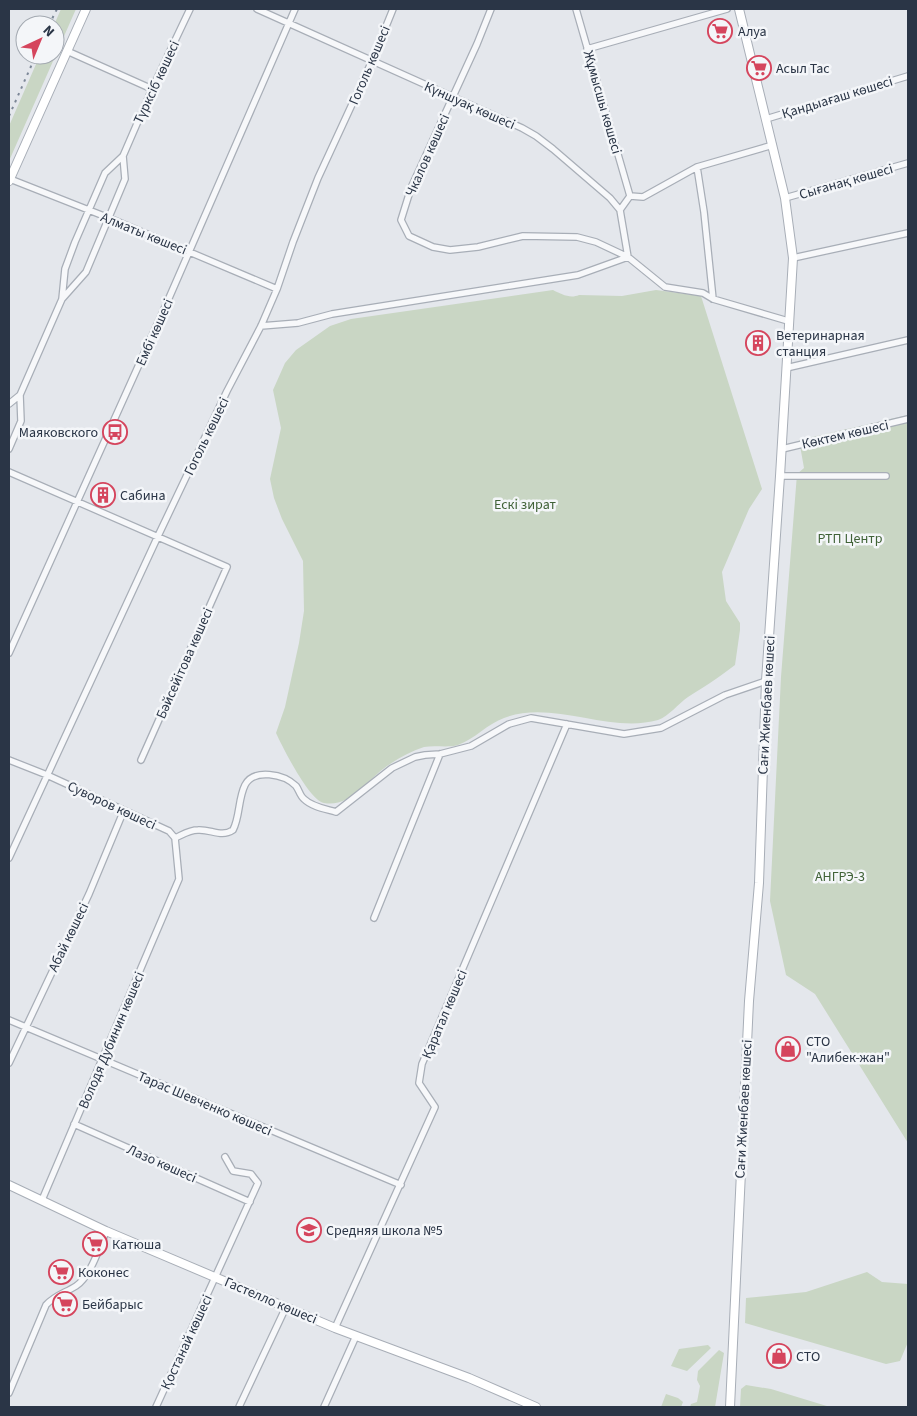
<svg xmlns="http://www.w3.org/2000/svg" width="917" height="1416" font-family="'Source Sans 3',sans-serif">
<rect width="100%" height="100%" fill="#e4e7ec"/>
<path fill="#c9d6c4" d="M61 9H76L9 161V126L40 55H55V25H54Z
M553 290C561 294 570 299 579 295L622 296 656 290 701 296 762 489 749 509 722 572 726 601 740 623V630L735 665C727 671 719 677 710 683 703 688 695 692 688 697 678 704 669 716 658 720 609 734 552 699 504 718 487 724 475 739 458 745 448 748 435 745 424 747 411 751 399 758 387 766 368 779 350 808 324 803 309 800 283 748 276 733L285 707 299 643 304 611 303 561 282 519 274 498 270 479 281 428 273 390 285 363 296 350 330 326 351 319Z
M908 415V1143L815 994 786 975 770 901 781 677 797 474 804 468 799 440Z
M867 1272 882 1282 908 1284V1342L900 1361 886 1364 745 1323 746 1298 806 1292Z
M708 1345 711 1348 687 1371 671 1366 679 1349Z
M719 1350 724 1353 715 1407H690L691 1404 697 1402 700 1386 697 1380 698 1371Z
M746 1385 771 1389 830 1407H740L741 1389Z
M666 1394 678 1398 683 1402 681 1407H661Z"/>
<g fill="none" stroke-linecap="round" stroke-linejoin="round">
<defs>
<path id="street" d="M257 9 522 128 536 136 553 149 610 198 620 210 628 257
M491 9 477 44 411 188 401 220 409 236 433 247 450 250 478 247 523 236 577 237 596 242 628 257 665 287 703 293 713 299 788 321
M576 9 630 196
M587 49 727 9
M67 51 152 89
M766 119 908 76
M697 167 704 212 713 299
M10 179 109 218 277 289
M630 196 643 197 697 167 773 145
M785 198 908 163
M620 210 630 196
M793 258 908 233
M62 299 86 272 125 179 123 156
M261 326 298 323 332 314 578 275 628 257
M786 368 908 340
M9 404 20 395
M9 449 21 421 20 395 62 299 65 269 75 242 105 173 123 156 152 89 190 9
M782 449 908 419
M9 472 227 567 141 760
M780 476H886
M9 653 169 298 295 9
M9 760 47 775 169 831 175 838 179 879 42 1200
M175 838C182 835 189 830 198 830 211 829 221 838 233 830 240 817 238 799 245 785 254 768 284 774 296 786 299 790 300 796 304 799 312 807 326 809 336 812L392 768 415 757 425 755 440 754 471 746 509 724 531 718 624 734 661 728 725 695 766 681
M9 858 158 536 227 391 261 326 277 289 293 242 318 178 372 61 393 9
M374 918 440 754
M9 1020 401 1185
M9 1063 89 894 124 810
M74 1124 250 1202
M335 1328 435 1107 419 1083 422 1064 567 724
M9 1393 46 1305C55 1295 65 1293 76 1286 90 1277 100 1247 106 1231
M156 1407 258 1183 251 1174 233 1171 225 1157
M239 1407 286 1307
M324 1407 356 1336"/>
<path id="secondary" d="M9 181 86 9
M9 1185 106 1231 335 1328 469 1378 536 1407
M730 1407 749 1001 759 883 766 681 780 476 793 258 785 198 739 9"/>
</defs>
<use href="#street" stroke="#a8aeb7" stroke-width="8"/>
<use href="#secondary" stroke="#a8aeb7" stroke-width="10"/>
<use href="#street" stroke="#f7f8fa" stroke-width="5.5"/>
<use href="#secondary" stroke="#fff" stroke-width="8"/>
<path stroke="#7c8797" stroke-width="2" stroke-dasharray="2.5 5" stroke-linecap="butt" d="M49 25 57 9
M9 116 36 55"/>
</g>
<defs>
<symbol id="supermarket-ring" viewBox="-11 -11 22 22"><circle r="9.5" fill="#f4f6f9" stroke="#d5455d" stroke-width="1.5"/><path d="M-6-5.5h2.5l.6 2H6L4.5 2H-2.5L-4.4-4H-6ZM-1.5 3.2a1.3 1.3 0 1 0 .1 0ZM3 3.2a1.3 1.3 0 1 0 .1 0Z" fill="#d5455d"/></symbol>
<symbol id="building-ring" viewBox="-11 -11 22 22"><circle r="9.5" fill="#f4f6f9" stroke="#d5455d" stroke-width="1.5"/><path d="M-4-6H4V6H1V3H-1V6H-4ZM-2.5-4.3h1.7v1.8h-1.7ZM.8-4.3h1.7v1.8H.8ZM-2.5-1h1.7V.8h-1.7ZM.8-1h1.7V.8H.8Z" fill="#d5455d"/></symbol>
<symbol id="bus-ring" viewBox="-11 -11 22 22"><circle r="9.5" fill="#f4f6f9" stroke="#d5455d" stroke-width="1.5"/><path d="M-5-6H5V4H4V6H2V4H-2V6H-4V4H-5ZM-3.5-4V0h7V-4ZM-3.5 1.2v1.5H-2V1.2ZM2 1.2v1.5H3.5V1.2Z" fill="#d5455d"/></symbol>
<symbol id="shop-ring" viewBox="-11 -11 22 22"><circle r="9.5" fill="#f4f6f9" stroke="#d5455d" stroke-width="1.5"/><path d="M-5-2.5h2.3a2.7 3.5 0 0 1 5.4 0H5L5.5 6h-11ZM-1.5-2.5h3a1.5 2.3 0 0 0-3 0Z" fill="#d5455d"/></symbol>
<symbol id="school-ring" viewBox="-11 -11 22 22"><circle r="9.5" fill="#f4f6f9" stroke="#d5455d" stroke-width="1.5"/><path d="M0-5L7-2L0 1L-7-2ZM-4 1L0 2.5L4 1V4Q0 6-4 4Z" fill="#d5455d"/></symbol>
</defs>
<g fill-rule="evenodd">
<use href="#supermarket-ring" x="706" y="17" width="28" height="28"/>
<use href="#supermarket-ring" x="745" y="54" width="28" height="28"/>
<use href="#building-ring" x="744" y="329" width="28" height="28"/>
<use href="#bus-ring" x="101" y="418" width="28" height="28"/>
<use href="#building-ring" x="89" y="481" width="28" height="28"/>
<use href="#shop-ring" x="774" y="1035" width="28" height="28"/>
<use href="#school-ring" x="295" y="1216" width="28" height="28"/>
<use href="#supermarket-ring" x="81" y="1230" width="28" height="28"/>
<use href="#supermarket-ring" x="47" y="1258" width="28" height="28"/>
<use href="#supermarket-ring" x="51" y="1290" width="28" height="28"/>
<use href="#shop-ring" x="765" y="1342" width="28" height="28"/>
</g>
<g text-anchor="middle" stroke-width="5" stroke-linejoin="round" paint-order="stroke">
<g font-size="14" fill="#2a3546" stroke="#f4f6f9" text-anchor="start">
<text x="738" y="36">Алуа</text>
<text x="776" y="73">Асыл Тас</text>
<text x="776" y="340">Ветеринарная<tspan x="776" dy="16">станция</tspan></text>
<text x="98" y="437" text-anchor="end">Маяковского</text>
<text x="120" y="500">Сабина</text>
<text x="806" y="1046">СТО<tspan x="806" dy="16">"Алибек-жан"</tspan></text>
<text x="326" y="1235">Средняя школа №5</text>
<text x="112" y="1249">Катюша</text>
<text x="78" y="1277">Коконес</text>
<text x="82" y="1309">Бейбарыс</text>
<text x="796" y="1361">СТО</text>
</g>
<g font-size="14" fill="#2a3546" stroke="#f4f6f9">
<text transform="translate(369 65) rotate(-67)" y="5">Гоголь көшесі</text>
<text transform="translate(156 82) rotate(-65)" y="5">Түрксіб көшесі</text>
<text transform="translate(837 97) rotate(-17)" y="5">Қандыағаш көшесі</text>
<text transform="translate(603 102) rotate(74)" y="5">Жұмысшы көшесі</text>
<text transform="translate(470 105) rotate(24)" y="5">Күншуақ көшесі</text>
<text transform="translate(427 155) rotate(-66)" y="5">Чкалов көшесі</text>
<text transform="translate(846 181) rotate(-16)" y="5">Сығанақ көшесі</text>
<text transform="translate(144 233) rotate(22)" y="5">Алматы көшесі</text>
<text transform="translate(154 332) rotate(-66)" y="5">Ембі көшесі</text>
<text transform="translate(845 434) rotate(-13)" y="5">Көктем көшесі</text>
<text transform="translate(206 436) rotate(-64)" y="5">Гоголь көшесі</text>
<text transform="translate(184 663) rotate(-66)" y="5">Бәйсейітова көшесі</text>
<text transform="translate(766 705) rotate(-87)" y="5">Сағи Жиенбаев көшесі</text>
<text transform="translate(112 805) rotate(25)" y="5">Суворов көшесі</text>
<text transform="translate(68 937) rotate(-64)" y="5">Абай көшесі</text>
<text transform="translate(444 1014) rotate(-67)" y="5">Қаратал көшесі</text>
<text transform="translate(111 1040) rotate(-67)" y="5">Володя Дубинин көшесі</text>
<text transform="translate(205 1103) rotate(23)" y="5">Тарас Шевченко көшесі</text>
<text transform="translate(743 1109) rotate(-87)" y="5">Сағи Жиенбаев көшесі</text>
<text transform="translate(162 1163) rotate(24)" y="5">Лазо көшесі</text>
<text transform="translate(271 1300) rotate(23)" y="5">Гастелло көшесі</text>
<text transform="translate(186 1342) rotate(-65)" y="5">Қостанай көшесі</text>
</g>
<g font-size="14" fill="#406237" stroke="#f4f6f9">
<text x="525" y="509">Ескі зират</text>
<text x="850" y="543">РТП Центр</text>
<text x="840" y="881">АНГРЭ-3</text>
</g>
</g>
<rect width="917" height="1416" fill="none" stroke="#2a3546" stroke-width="20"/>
<g transform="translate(40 40) rotate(44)"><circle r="24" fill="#f4f6f9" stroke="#a3a9b1"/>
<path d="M0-4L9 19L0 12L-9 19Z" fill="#d5455d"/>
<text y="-8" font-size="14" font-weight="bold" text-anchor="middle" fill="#2a3546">N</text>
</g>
</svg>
